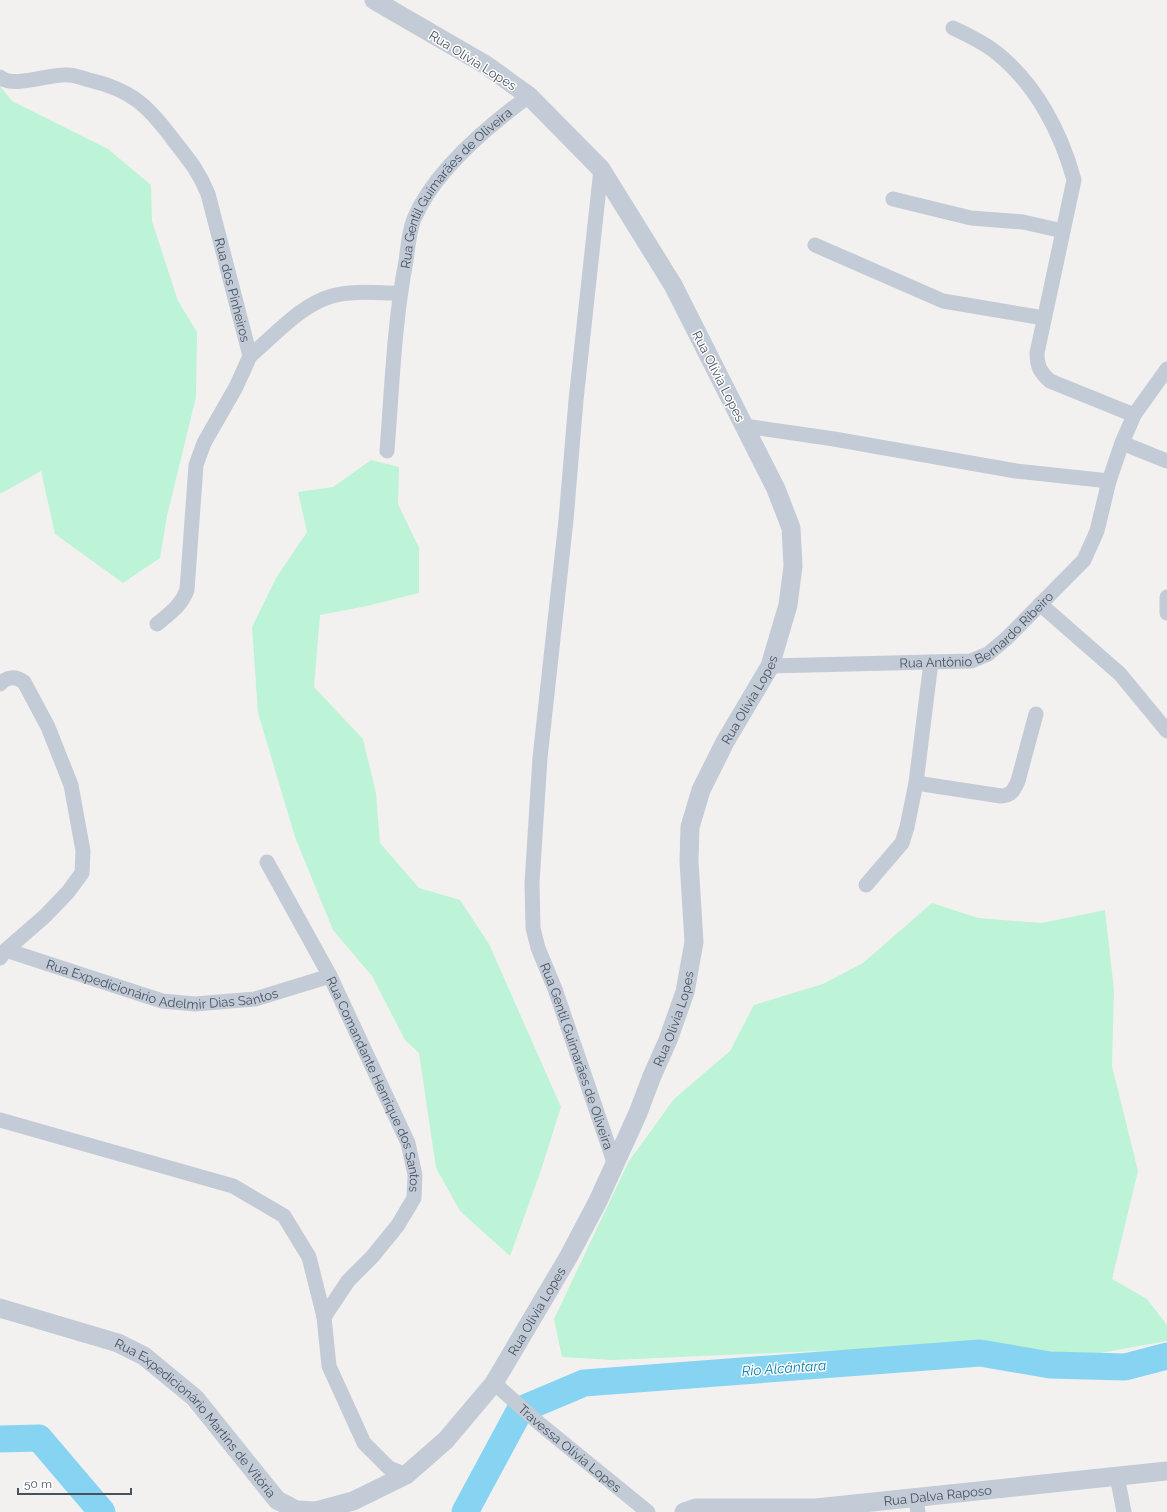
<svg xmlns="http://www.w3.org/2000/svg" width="1167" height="1512" font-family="Raleway,sans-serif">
<rect width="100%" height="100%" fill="#f3f1f0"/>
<path fill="#bdf3d6" d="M0 86 12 101 108 149 151 185 152 221 178 301 197 332 196 397 167 516 160 558 123 583 55 534 41 471 0 494Z
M371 460 399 467 398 504 419 548V593L367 606 320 615 314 687 363 739 376 793 380 843 419 888 460 900 489 944 561 1107 540 1173 510 1256 460 1211 436 1168 419 1053 405 1040 372 976 333 930 295 837 258 713 252 627 276 578 307 532 298 492 333 487Z
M932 903 978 918 1042 923 1105 910 1114 990 1112 1066 1138 1171 1112 1279 1147 1299 1167 1325V1341L1084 1356 978 1344 612 1360 562 1357 554 1319 629 1161 674 1099 730 1051 754 1005 823 984 863 963Z"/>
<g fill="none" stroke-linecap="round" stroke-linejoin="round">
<path stroke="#87d4f2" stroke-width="27" d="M0 1439 39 1438 102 1512
M465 1512 520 1410 584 1383 980 1353 1050 1365 1125 1367 1167 1356"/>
<g stroke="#c3cbd6" stroke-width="15">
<path d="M953 28C968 35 985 43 998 54 1036 85 1061 132 1074 180L1037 353C1037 366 1040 372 1050 381L1134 415"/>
<path id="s1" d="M0 77C13 89 51 73 68 75 75 75 83 78 89 80 133 90 149 107 175 142 190 161 199 172 208 194L250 356 236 387 204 443 196 465 187 590C181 606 170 613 157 624"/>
<path id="s2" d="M601 169 576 400 566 520 540 758 532 883 533 928 538 948 555 989 615 1165"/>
<path d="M893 199 971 218 1023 222 1063 231"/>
<path d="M815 245 943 301 1044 318"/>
<path d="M250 356C274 336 300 305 332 296 353 290 378 293 400 293"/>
<path d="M745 426 834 439 1016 471 1109 481 1122 443 1134 415 1167 369"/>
<path d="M1122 443 1167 461"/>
<path id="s3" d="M387 451C392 388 394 323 406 261 408 247 409 231 414 219 434 171 488 126 529 96"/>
<path d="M1167 597V613"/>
<path d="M1040 604 1120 674 1167 731"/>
<path id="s4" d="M770 666 971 661 988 654 1007 638 1084 560 1097 531 1109 481"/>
<path d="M0 684C8 676 16 676 24 682L48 727 71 785 83 851 82 873 68 892 45 916 6 950"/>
<path d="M916 783 1001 796C1012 795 1014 790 1018 781L1036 714"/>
<path id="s5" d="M267 862 330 976 408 1143 415 1175 414 1198 398 1225 372 1257 348 1281 324 1317 329 1366 364 1443 389 1468 406 1475"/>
<path d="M866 885 902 843 907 827 916 783 931 662"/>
<path id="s6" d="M0 958 6 950 162 1001 195 1004 255 999 330 976"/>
<path d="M0 1120 233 1186 284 1216 309 1257 324 1317"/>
<path id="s7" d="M494 1383 540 1424 648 1512"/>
<path d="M1117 1476 1124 1512"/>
<path d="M915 1496 918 1512"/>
</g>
<g stroke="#c3cbd6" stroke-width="19">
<path id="s8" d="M0 1308 118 1343 144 1356 195 1398 277 1500 296 1510 316 1511 353 1501 406 1475 446 1440 494 1383 569 1256 598 1201 638 1113 652 1076 668 1040 685 992 694 942 689 861 690 827 701 790 725 742 770 666 788 605 793 566 791 528 776 489 673 285 601 169 529 96 486 65 374 0"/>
<path id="s9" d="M684 1512 696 1508H816L1167 1471"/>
</g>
</g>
<g text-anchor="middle" stroke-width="3" stroke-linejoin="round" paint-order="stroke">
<g font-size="13" fill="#47525f" stroke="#fff">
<text transform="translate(473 60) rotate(32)" y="5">Rua Olívia Lopes</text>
<text dy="5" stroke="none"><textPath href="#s3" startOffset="282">Rua Gentil Guimarães de Oliveira</textPath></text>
<text dy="5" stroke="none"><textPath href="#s1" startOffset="361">Rua dos Pinheiros</textPath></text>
<text transform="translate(719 376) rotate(63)" y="5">Rua Olívia Lopes</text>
<text dy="5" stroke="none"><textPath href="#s4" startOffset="218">Rua Antônio Bernardo Ribeiro</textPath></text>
<text dy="5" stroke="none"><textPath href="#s8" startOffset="1359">Rua Olívia Lopes</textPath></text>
<text dy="5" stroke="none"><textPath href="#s6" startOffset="172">Rua Expedicionário Adelmir Dias Santos</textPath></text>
<text dy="5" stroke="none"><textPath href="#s8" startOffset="1023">Rua Olívia Lopes</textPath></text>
<text dy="5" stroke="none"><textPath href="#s2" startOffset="898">Rua Gentil Guimarães de Oliveira</textPath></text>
<text dy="5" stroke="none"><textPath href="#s5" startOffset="248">Rua Comandante Henrique dos Santos</textPath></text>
<text dy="5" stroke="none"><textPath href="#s8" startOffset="699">Rua Olívia Lopes</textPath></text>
<text dy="5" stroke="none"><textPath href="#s8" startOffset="232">Rua Expedicionário Martins de Vitória</textPath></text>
<text dy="5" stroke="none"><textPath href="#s7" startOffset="100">Travessa Olívia Lopes</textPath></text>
<text dy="5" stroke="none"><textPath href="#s9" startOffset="255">Rua Dalva Raposo</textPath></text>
</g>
<g font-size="14" font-style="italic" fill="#037daf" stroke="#fff">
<text transform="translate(784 1368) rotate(-4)" y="5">Rio Alcântara</text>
</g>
</g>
<path d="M18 1488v6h113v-6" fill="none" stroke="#47525f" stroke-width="2"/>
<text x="24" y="1488" font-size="12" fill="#47525f" stroke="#ffffff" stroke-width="3" paint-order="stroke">50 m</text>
</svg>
